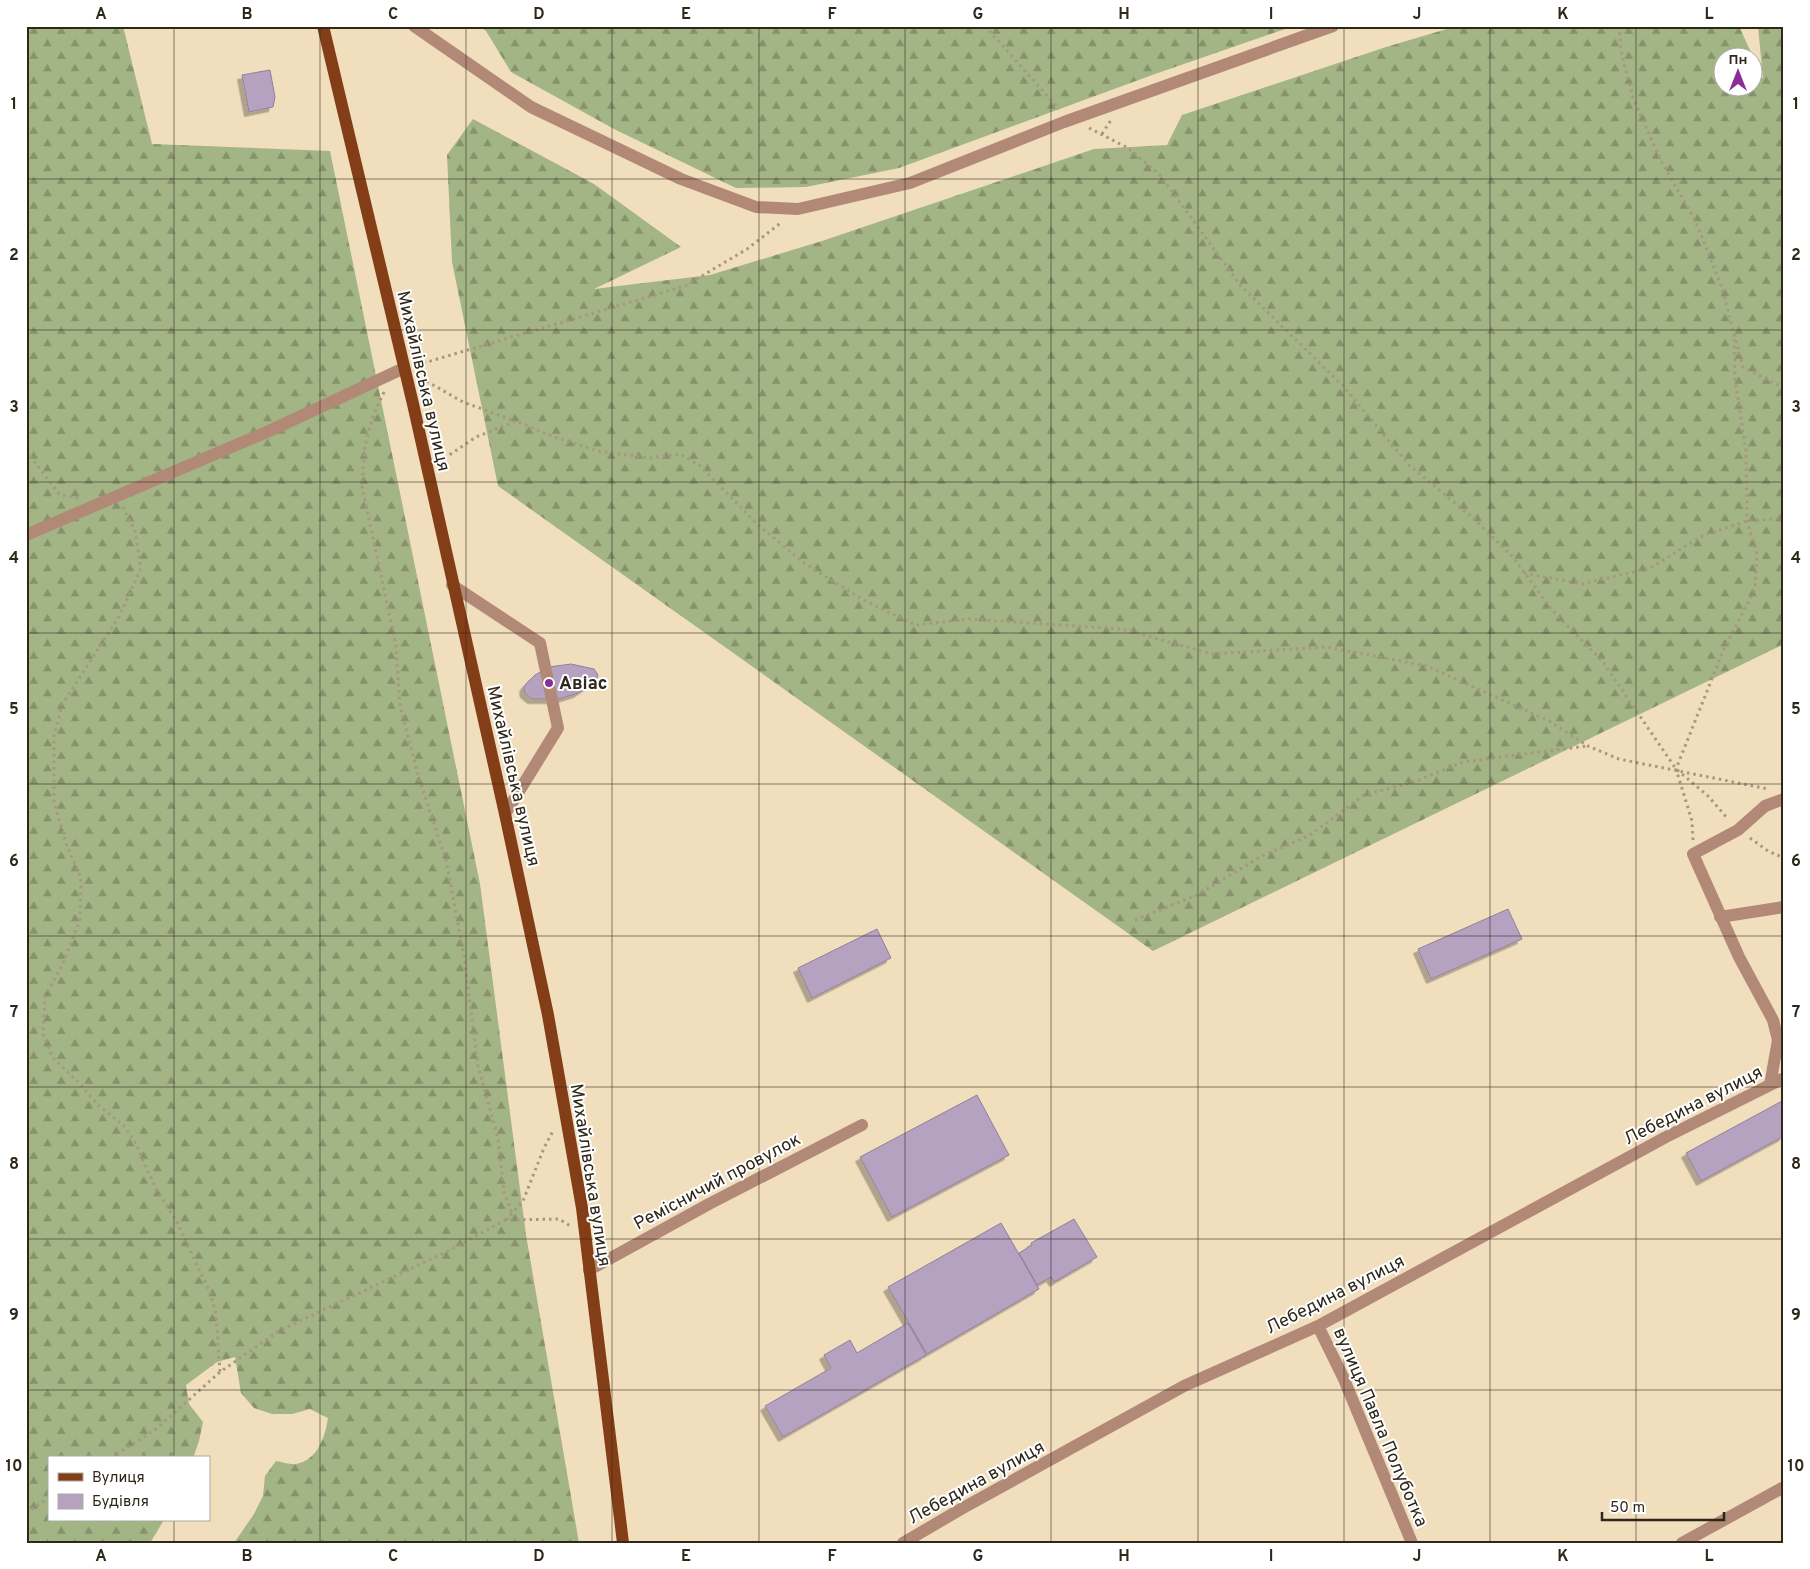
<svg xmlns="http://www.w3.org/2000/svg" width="1810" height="1569" font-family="Overpass,sans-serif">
<defs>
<pattern id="forest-firs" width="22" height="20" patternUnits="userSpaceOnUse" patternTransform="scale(1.25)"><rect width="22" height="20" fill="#a3b485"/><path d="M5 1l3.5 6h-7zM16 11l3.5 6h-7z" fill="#85926c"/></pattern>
<filter id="shadow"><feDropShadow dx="-4.5" dy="4.5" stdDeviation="0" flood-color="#0004"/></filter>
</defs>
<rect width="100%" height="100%" fill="#f0debd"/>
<path fill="url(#forest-firs)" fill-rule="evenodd" d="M26 26H123L152 144 330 151 480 884 526 1235 579 1543H234L254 1514 263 1496 265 1476 276 1461C282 1462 291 1465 296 1464 318 1460 325 1437 328 1418L310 1409 292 1414H272L254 1408 241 1393 235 1357 217 1362 186 1385 189 1404 203 1422 199 1441 193 1458H49V1520H164L150 1543H26Z
M479 26H1294L1155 74 899 168 806 187 736 188 614 129 511 72 486 31Z
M1457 26H1739L1763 79 1758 26H1784V644L1153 951 498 486 452 262 447 155 473 119 594 184 681 247 594 289 710 275 822 241 1094 149 1167 145 1182 115 1386 47ZM1722 58H1752V88H1722Z"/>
<path fill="#b5a2c0" stroke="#917f9c" filter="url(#shadow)" d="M270 70 275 97 273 107 249 112 242 75Z
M571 664 594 669 598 675 596 681 578 693 559 699H532L525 693 524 688 526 684 535 675 549 667Z
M1508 909 1522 939 1431 979 1418 949Z
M877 929 891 958 812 998 798 968Z
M977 1095 1009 1155 892 1217 860 1157Z
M1784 1100V1136L1701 1181 1686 1153Z
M1074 1219 1097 1257 1054 1282 1051 1277 1037 1285 1019 1253 1032 1245 1031 1243Z
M1001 1223 1039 1289 927 1354 888 1287Z
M908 1323 926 1355 783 1437 765 1406 831 1368 824 1355 850 1340 857 1353Z"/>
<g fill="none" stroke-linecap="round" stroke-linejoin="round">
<path stroke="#a6987f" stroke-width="3" stroke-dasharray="2.5 4" stroke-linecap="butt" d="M985 26 1059 109
M1619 26 1621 51 1633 98 1661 161 1695 220 1721 285 1743 367 1780 386 1784 394
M1089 128 1128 148 1160 175 1240 285 1343 386 1409 465 1473 518 1513 557 1551 609 1603 662 1676 769 1708 796 1728 819
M1102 134 1111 120
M417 365 685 286 747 249 782 222
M421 378 463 402 515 421
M384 392 373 416 365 446 362 486 396 646 400 706 419 778 446 860 464 956 478 1066 498 1138 504 1192 512 1213
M26 451 59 494 78 498
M439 462 476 437 516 421 554 437 598 451 650 458 680 454 699 465 756 523 804 563 865 601 916 625 969 619 1122 629 1212 654 1327 647 1427 666 1549 721 1588 746 1619 759 1768 789
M123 507 135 531 141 568 120 615 62 705 54 736V802L67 846 81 878 80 920 64 961 45 997 43 1033 52 1057 79 1083 97 1104 124 1126 135 1142 156 1189 177 1222 210 1293 216 1314 220 1372
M1524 573 1582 584 1650 568 1704 535 1747 521 1784 518
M1750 838 1768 851 1784 858
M1693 840 1692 821 1676 769 1723 651 1755 589 1757 554 1747 521 1746 451 1735 379 1734 334
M1135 920 1197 895 1260 857 1310 835 1364 795 1414 782 1463 762 1587 746
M506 1220 523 1201 544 1148 554 1129
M111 1458 156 1429 220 1372 279 1331 452 1249 505 1220 559 1219 572 1227
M26 1513 49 1498"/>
<path stroke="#b28976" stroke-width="12" d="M414 26 531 107 681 179 756 207 798 209 910 183 1064 122 1333 26
M26 535 269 431 404 368
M452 585 540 643 558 728 505 814
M1720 917 1784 907
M1770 1085 1778 1040 1773 1020 1739 957 1693 854 1738 830 1765 806 1784 799
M589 1270 709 1204 862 1125
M1318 1326 1343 1377 1412 1543
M903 1543 961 1509 1184 1386 1318 1326 1666 1137 1784 1078
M1682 1543 1784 1487"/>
<path stroke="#833e17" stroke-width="12" d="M323 26 413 404 505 814 548 1015 582 1208 623 1543"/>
</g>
<path fill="none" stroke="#2e271a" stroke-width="1" stroke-opacity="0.55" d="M174 26V1458M320 26V1543M466 26V1543M612 26V1543M759 26V1543M905 26V1543M1051 26V1543M1198 26V1543M1344 26V1543M1490 26V1543M1636 26V1543M26 179H1784M26 330H1784M26 482H1784M26 633H1784M26 784H1784M26 936H1784M26 1087H1784M26 1239H1784M26 1390H1784M174 1520V1543"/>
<circle fill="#8a2d98" stroke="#fff" stroke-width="2" cx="549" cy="683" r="5"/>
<g text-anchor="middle" stroke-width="4" stroke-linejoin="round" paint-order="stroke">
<g font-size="18" fill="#2e271a" stroke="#fff">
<text transform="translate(424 381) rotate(77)" y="6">Михайлівська вулиця</text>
<text transform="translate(514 776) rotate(77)" y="6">Михайлівська вулиця</text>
<text transform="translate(1693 1105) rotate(-27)" y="6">Лебедина вулиця</text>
<text transform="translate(591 1175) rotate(81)" y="6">Михайлівська вулиця</text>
<text transform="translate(717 1181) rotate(-28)" y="6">Ремісничий провулок</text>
<text transform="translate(1335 1294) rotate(-27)" y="6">Лебедина вулиця</text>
<text transform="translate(1381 1427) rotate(67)" y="6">вулиця Павла Полуботка</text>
<text transform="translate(976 1482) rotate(-29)" y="6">Лебедина вулиця</text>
</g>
<g font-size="18" font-weight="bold" fill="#2e271a" stroke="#fff" text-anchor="start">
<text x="559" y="689">Авіас</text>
</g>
</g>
<rect width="1810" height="1569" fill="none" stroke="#ffffff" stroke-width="55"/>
<rect x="48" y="1456" width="162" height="65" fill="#ffffff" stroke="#aba9a3"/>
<rect x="58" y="1473" width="25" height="8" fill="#833e17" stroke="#aba9a3"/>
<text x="92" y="1482" font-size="15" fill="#2e271a">Вулиця</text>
<rect x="58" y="1494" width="25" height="15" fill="#b5a2c0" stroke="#aba9a3"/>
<text x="92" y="1506" font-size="15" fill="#2e271a">Будівля</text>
<g transform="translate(1738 72)"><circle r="24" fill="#ffffff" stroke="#aba9a3"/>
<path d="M0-4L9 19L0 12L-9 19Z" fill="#8a2d98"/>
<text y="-8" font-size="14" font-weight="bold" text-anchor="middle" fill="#2e271a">Пн</text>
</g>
<path d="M1602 1512v8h122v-8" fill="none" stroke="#2e271a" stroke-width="2.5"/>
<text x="1610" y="1512" font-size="15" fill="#2e271a" stroke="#ffffff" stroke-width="4" paint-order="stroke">50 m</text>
<rect x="28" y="28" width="1754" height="1514" fill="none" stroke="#2e271a" stroke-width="2"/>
<g font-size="16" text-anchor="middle" font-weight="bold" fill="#2e271a">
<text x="101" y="19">A</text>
<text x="247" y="19">B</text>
<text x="393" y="19">C</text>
<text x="539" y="19">D</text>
<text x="686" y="19">E</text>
<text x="832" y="19">F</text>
<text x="978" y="19">G</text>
<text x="1124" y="19">H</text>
<text x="1271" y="19">I</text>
<text x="1417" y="19">J</text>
<text x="1563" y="19">K</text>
<text x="1709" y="19">L</text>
<text x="14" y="109">1</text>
<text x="1796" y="109">1</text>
<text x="14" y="260">2</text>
<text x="1796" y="260">2</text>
<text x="14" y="412">3</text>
<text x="1796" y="412">3</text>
<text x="14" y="563">4</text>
<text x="1796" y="563">4</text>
<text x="14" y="714">5</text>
<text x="1796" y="714">5</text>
<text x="14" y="866">6</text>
<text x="1796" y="866">6</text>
<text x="14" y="1017">7</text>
<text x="1796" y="1017">7</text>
<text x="14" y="1169">8</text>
<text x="1796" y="1169">8</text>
<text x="14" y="1320">9</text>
<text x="1796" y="1320">9</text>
<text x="14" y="1471">10</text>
<text x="1796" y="1471">10</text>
<text x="101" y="1561">A</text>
<text x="247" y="1561">B</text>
<text x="393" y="1561">C</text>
<text x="539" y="1561">D</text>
<text x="686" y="1561">E</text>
<text x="832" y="1561">F</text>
<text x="978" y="1561">G</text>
<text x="1124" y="1561">H</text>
<text x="1271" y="1561">I</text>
<text x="1417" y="1561">J</text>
<text x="1563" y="1561">K</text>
<text x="1709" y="1561">L</text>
</g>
</svg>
